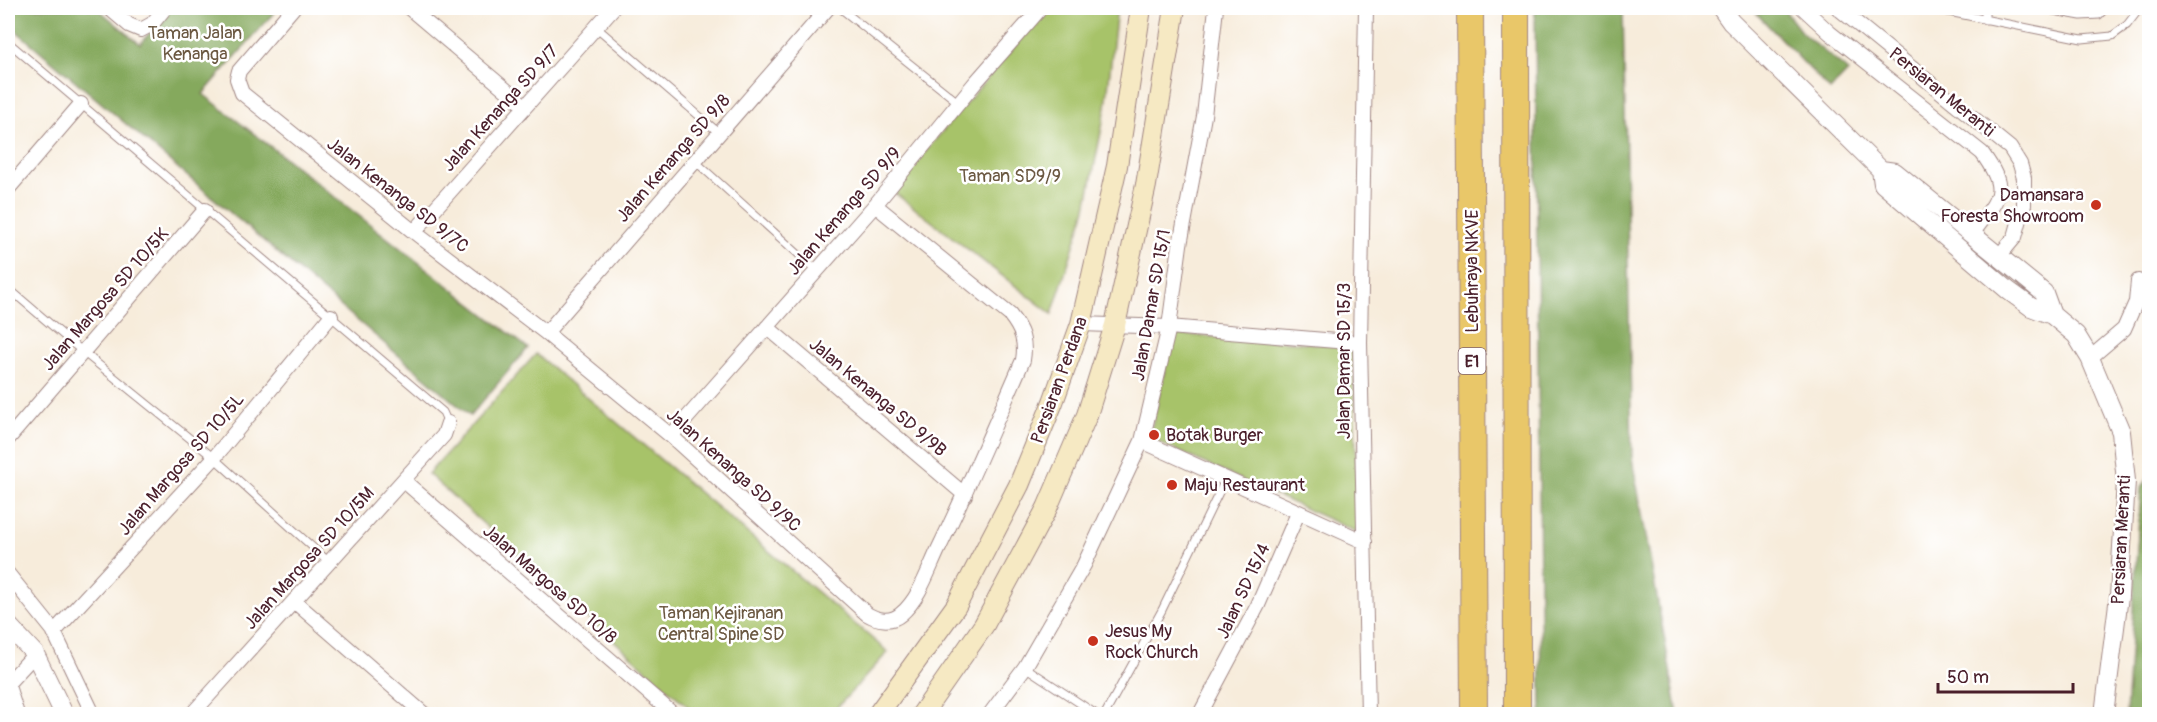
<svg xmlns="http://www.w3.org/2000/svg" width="2157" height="722" font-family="Pangolin,sans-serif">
<rect width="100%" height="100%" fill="#fff"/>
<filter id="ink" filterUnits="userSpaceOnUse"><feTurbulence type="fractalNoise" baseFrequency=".0167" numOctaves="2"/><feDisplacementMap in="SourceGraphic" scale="12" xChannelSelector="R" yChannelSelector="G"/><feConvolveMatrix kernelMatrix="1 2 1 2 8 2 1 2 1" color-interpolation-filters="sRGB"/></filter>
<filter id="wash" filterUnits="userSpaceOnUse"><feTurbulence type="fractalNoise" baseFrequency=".008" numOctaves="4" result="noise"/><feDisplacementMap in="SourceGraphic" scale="24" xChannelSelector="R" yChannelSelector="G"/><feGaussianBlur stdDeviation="1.35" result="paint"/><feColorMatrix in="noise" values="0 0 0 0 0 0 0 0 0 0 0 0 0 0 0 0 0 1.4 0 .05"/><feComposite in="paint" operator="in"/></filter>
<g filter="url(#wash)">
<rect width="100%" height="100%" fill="#f7ecdb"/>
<path fill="#a7c369" stroke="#78714a" stroke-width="1.5" d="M1047 8H1117L1106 107 1086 208 1052 314 892 191Z
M1173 334 1352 346 1359 533 1149 438Z
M536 354 888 652 831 714H696L428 474Z"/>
<path fill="#85a95d" stroke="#686444" stroke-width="1.5" d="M8 8H97L140 44 171 8H278L203 94 528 348 470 416 8 24Z
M1535 8H1623L1632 458 1678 714H1541Z
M1753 8H1783L1802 33 1848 71 1830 90 1757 14Z
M2149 475V714H2126L2141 488Z"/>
</g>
<g filter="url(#ink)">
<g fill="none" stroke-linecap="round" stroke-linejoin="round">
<defs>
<path id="service" d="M840 8 959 103
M1929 8 2082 39 2112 36 2127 25 2140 8
M2038 8 2081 16 2099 15 2106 8
M1985 20V8
M596 27 719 133
M8 42 443 412 448 423
M695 161 817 271
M8 288 83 352 214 458 329 562
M1025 667 1096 714
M1105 714 1162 610 1225 480"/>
<path id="minor" d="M109 8 129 25 141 30 152 24 165 8
M293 8 239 71 237 79 242 93 414 232 546 333 671 436 867 614C877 620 891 623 901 614 919 599 928 571 938 550 968 488 995 424 1023 360 1026 342 1022 330 1010 315L875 205
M409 8 525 106
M1366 8 1360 343 1368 714
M1803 8 1830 33 1982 153C2011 193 1998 198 1972 234
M1838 8 2010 148 2020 164 2024 178V205L2015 237 1999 256
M8 189 81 104
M414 232 613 8
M1081 324 1169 327 1360 343
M767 327 965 495
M546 333 828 8
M2090 358 2124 329 2136 302 2138 281
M671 436 875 205 975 83 1041 8
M8 439 205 210
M1142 441 1365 542
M404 481 673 714
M8 574 53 630 93 714
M294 601 424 714
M54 632 214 458 331 316
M8 683 35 654
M8 686 17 714
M192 714 444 435 448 423
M990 714 1025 667 1084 565 1142 441 1169 327 1180 245 1204 116 1216 8
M1200 714 1258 605 1298 513"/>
<path id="tertiary" d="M1721 8 1731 22 1881 170 1895 172 2044 293 2052 315
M1881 170 1883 184 2009 291 2031 307 2052 315 2076 335 2090 358 2121 432 2126 481 2119 596 2104 714
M8 625 35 654 64 714"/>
<path id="secondary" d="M878 714 956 606 1019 485 1053 402 1081 324 1117 166 1141 8
M922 714 984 625 1047 508 1087 415 1115 325 1146 185 1175 8"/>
<path id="motorway" d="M1470 8 1474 714
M1516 8 1517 714"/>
</defs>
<use href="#service" stroke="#a08683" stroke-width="9"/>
<use href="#minor" stroke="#a08683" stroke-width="16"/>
<use href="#tertiary" stroke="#a08683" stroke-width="20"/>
<use href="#secondary" stroke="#a08683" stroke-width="22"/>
<use href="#motorway" stroke="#a08683" stroke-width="28"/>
<use href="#service" stroke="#fff" stroke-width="7"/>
<use href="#minor" stroke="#fff" stroke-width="14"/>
<use href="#tertiary" stroke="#fff" stroke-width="18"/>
<use href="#secondary" stroke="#f6e9c3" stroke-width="20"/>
<use href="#motorway" stroke="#e9c769" stroke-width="26"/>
</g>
</g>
<g fill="#c8321e" stroke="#fff" stroke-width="2">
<circle cx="2096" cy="205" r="6"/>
<circle cx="1154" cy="435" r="6"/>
<circle cx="1172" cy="485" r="6"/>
<circle cx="1093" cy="641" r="6"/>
</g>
<g text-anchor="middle" stroke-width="5" stroke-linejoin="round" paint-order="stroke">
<rect fill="#fff" stroke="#80626b" stroke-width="1.5" x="1458.5" y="348" width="27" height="26" rx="4.5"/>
<g font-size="16" font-weight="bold" fill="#4a1f2b">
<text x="1472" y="367">E1</text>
</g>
<g font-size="18" fill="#6b5841" stroke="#fff">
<text x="195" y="39">Taman Jalan<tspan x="195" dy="21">Kenanga</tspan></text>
<text x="1010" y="182">Taman SD9/9</text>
<text x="721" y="619">Taman Kejiranan<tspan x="721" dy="21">Central Spine SD</tspan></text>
</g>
<g font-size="18" fill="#4a1f2b" stroke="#fff">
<text transform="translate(1942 92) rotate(39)" y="6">Persiaran Meranti</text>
<text transform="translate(500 108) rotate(-48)" y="6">Jalan Kenanga SD 9/7</text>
<text transform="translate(673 158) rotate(-49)" y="6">Jalan Kenanga SD 9/8</text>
<text transform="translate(398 195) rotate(38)" y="6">Jalan Kenanga SD 9/7C</text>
<text transform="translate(844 211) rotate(-49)" y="6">Jalan Kenanga SD 9/9</text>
<text transform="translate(1472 271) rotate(-90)" y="6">Lebuhraya NKVE</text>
<text transform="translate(105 299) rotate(-49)" y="6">Jalan Margosa SD 10/5K</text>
<text transform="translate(1151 305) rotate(-80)" y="6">Jalan Damar SD 15/1</text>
<text transform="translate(1344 361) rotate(-90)" y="6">Jalan Damar SD 15/3</text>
<text transform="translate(1059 380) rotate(-70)" y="6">Persiaran Perdana</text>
<text transform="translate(878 397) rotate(40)" y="6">Jalan Kenanga SD 9/9B</text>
<text transform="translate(181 464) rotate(-49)" y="6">Jalan Margosa SD 10/5L</text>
<text transform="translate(734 470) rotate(42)" y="6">Jalan Kenanga SD 9/9C</text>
<text transform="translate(2121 540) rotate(-87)" y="6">Persiaran Meranti</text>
<text transform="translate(309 558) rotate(-48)" y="6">Jalan Margosa SD 10/5M</text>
<text transform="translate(550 584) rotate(41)" y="6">Jalan Margosa SD 10/8</text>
<text transform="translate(1243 591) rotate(-65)" y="6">Jalan SD 15/4</text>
</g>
<g font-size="18" fill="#4a1f2b" stroke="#fff" text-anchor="start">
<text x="2084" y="201" text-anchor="end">Damansara<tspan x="2084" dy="21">Foresta Showroom</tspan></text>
<text x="1166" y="441">Botak Burger</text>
<text x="1184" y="491">Maju Restaurant</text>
<text x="1105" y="637">Jesus My<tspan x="1105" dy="21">Rock Church</tspan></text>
</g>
</g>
<rect width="2157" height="722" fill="none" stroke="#fff" stroke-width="30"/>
<path d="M1938 683v9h135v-9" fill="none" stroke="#4a1f2b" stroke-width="3"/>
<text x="1947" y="683" font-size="18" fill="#4a1f2b" stroke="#ffffff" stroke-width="4.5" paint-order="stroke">50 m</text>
</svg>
